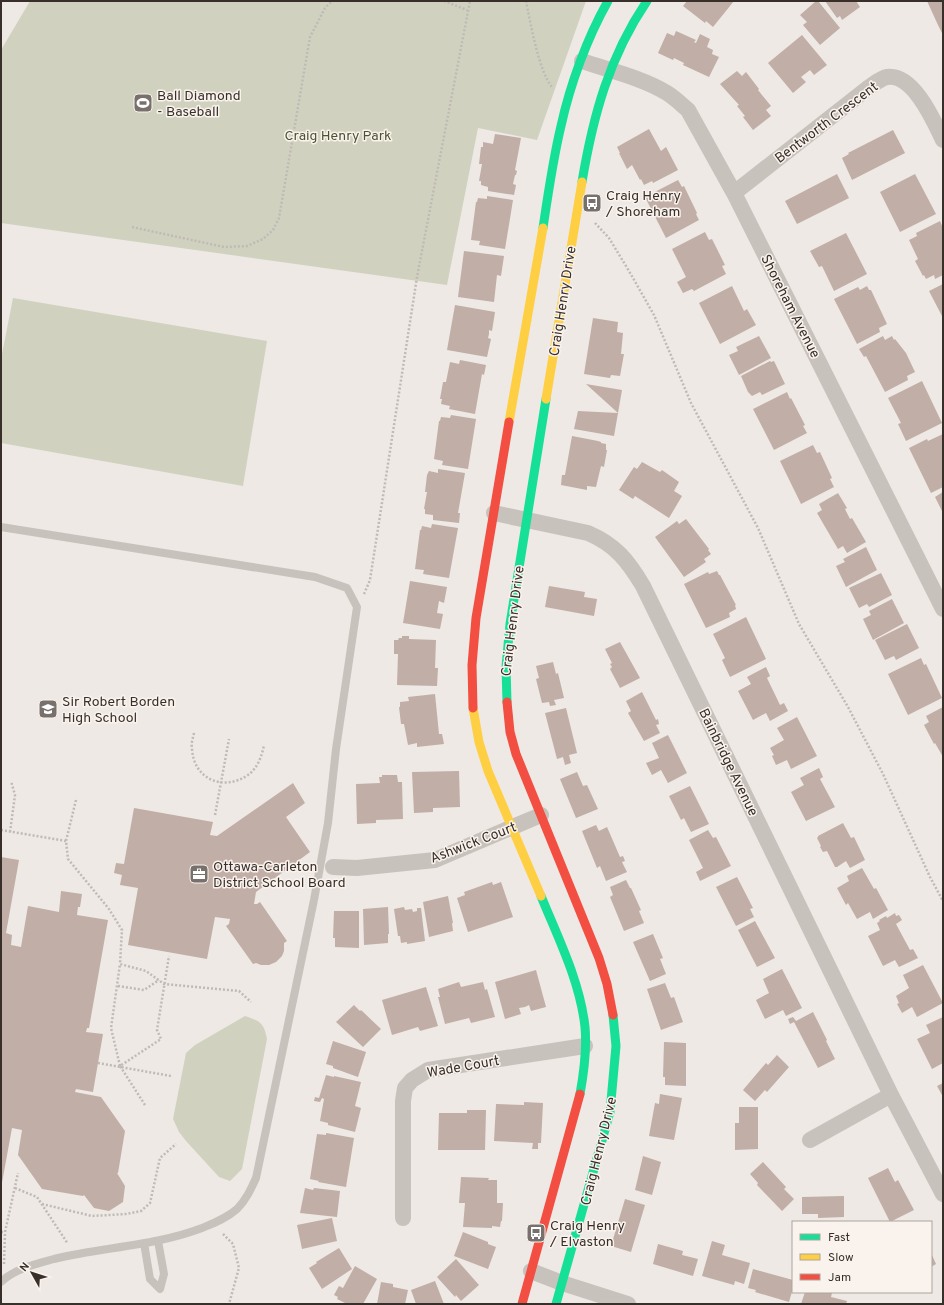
<svg xmlns="http://www.w3.org/2000/svg" width="944" height="1305" font-family="Overpass,sans-serif">
<rect width="100%" height="100%" fill="#eee9e4"/>
<path fill="#d0d2bf" d="M30 1H586L537 140 478 128 447 285 1 223V50Z
M13 298 267 341 243 486 1 443V359Z
M245 1016C260 1021 264 1023 267 1039L242 1169 230 1181 219 1177 186 1141 179 1132 173 1119 186 1053 195 1045Z"/>
<path fill="#c1aea7" d="M687 1H734L713 27 706 21 705 23 683 6Z
M816 1H818L840 28 820 45 803 25 807 22 800 15Z
M825 1H856L860 7 842 20 840 16 837 18Z
M927 1H943V35L938 25Z
M676 31 696 40 694 42 696 43 700 34 710 39 707 47 713 50 712 54 719 57 709 77 683 65 684 63 674 58 673 60 658 53 667 33 674 36Z
M802 35 827 65 814 75 810 70 801 77 806 82 793 93 768 63Z
M737 71 742 76 746 72 759 89 758 90 771 106 766 110 771 116 753 130 743 117 745 116 737 106 739 105 720 84Z
M649 129 661 151 666 147 678 170 653 183 652 181 644 185 641 179 640 180 632 165 627 169 619 153H620L617 147Z
M893 130 905 153 852 180 842 158 849 154 848 153Z
M495 134 521 138 515 170 517 171 516 175H515L513 184 516 185 514 195 488 191V187L481 185V181H479L482 164H479L481 147H483V142L493 144Z
M837 174 849 198 797 224 785 201Z
M915 174 936 214 900 232 880 192Z
M678 180 682 187 684 186 697 213 696 214 699 220 666 238 645 197Z
M487 196 513 200 505 249 479 245 480 241 471 240 476 202H477L478 198 487 199Z
M940 221 943 228V275L935 279 934 275 926 279 924 275 923 276 915 261 918 259 909 240 917 236 916 233Z
M705 232 709 240 712 239 725 265 722 266 726 274 694 291 692 289 683 293 677 282 686 277 672 249Z
M846 233 867 274 834 291 822 266 819 267 810 251Z
M464 251 504 256 501 276 497 275 494 302 458 297Z
M943 284V318L929 291Z
M732 286 744 311 747 309 756 325 720 344 699 303Z
M867 286 869 290H871L887 324 879 328 880 332 857 344 834 299 858 287 860 290Z
M455 305 495 312 492 331 489 330V334L488 338 491 339 487 357 447 350Z
M593 318 618 322 617 332 623 333 621 354H624L620 376 611 375 610 378 584 374Z
M759 336 771 358 739 375 729 355 738 351 736 347Z
M883 336 885 340 892 336 894 340 895 339 906 353 915 372 907 376 908 380 885 392 866 356 864 357 859 349Z
M460 360 486 365 484 375 482 374 475 414 449 409 450 406 441 404 442 399H440L443 382H446L450 362 459 364Z
M770 361 771 362 774 361 785 384 762 395 760 392 752 396 748 392 741 376Z
M922 381 942 423 906 441 898 424 901 423 888 398Z
M586 384 622 390 614 436 574 429 578 411 618 413Z
M787 392 790 399 791 398 805 425 803 426 807 433 774 450 753 409Z
M451 415 476 419 468 469 442 465 443 461 434 459 439 421H440L441 417 450 418Z
M943 434V487L931 493 909 448 927 439 928 441Z
M572 436 598 441 601 442V443L606 444V450H607L604 467 601 466 596 487 587 486V490L561 485 562 475H565Z
M813 445 817 453 820 452 832 478 830 479 834 487 801 504 780 461Z
M642 462 660 472 662 470 679 482 674 491 682 496 669 518 635 496 633 499 619 490 634 467 637 469Z
M438 469 465 473 458 513H460L459 523 433 520V515L425 514V509H424L427 492H425L427 475 429 471 438 473Z
M943 492V513L935 497Z
M838 493 847 508 845 509 850 519 852 518 866 542 847 553 843 546 838 549 817 513 822 510 819 504Z
M686 519 709 549 708 550 711 554 704 559 706 562 684 577 655 537 677 521 679 524Z
M432 524 458 528 449 578 423 574 424 570 415 569 420 530H421L422 526 431 528Z
M866 547 877 570 846 587 836 566 845 562 843 559Z
M717 571 719 575H720L736 605H735L736 609 729 613 730 617 706 628 684 584 708 572 709 574Z
M881 573 892 595 869 607 867 604 859 608 849 588Z
M410 581 447 587 444 603 439 601 437 613 443 614 440 629 403 623Z
M549 586 585 592 584 597 597 599 594 616 545 607Z
M892 599 904 623 873 640 863 619 871 615 869 611Z
M746 617 766 659 730 677 722 660 725 658 713 634Z
M907 624 919 648 896 660 894 656 885 660 875 640Z
M402 636H409V639L436 640 435 668H438L437 686 397 685 398 654H394V640H398L399 638H402Z
M620 642 640 678 620 688 610 669 612 667 610 664 612 663 605 649Z
M921 658 924 665 926 664 942 698 908 715 888 674Z
M553 662 556 674 558 673 564 698 554 700 556 705 550 706 549 702 542 703 536 679 539 678 536 666Z
M766 667 770 676 767 678 780 705 784 703 788 711 770 721 766 713 753 720 738 691 751 684 747 677Z
M642 692 656 720 658 719 659 724 656 725 660 733 644 741 628 713 631 711 626 701Z
M435 694 439 734H442L444 744 417 747V743L408 745 404 724H401L399 707H400V702L409 701 408 697Z
M943 707V757L935 743 934 744 924 725 929 722 926 716Z
M566 708 577 753 569 755 571 763 565 765 563 757 557 759 545 713Z
M797 717 817 756 791 769 787 760 776 765 772 756 774 755 770 748 784 740 777 728Z
M668 735 687 773 668 783 661 770 652 775 646 763 659 758 652 743Z
M819 768 823 777 820 779 835 807 806 821 791 792 804 785 800 778Z
M459 771 460 807 433 808V812L414 813 412 772Z
M577 772 583 786 587 785 598 809 576 818 560 779Z
M382 775H397L398 782H402L403 819 376 820V823L357 824 356 784 380 783 379 777H382Z
M293 783 305 803 286 817 310 852 256 892 254 904H257L260 902 287 941 284 943V951L282 956 276 962 269 965H261L256 963 253 964 226 926 229 924 230 919 215 917 207 959 128 945 138 888 120 885 122 875 114 873 116 863 124 864 134 808 213 822 210 835 217 836Z
M690 786 709 824 691 832 684 818 681 820 669 796Z
M843 823 851 838 854 837 865 860 850 868 846 861 837 867H835L827 851 823 852 820 847 821 846 817 838 818 837V836Z
M596 825 599 831 607 827 620 857 623 856 625 861 622 862 627 872 606 881 600 866 597 868 582 831Z
M708 830 713 838 716 837 731 866 700 881 696 872 703 868 689 840Z
M1 857 19 860 6 933 12 935 11 945 21 947 28 906 59 912 61 891 82 894 80 907H78L77 915 108 920 89 1028H87L86 1032 103 1034 93 1092 76 1089 75 1092 101 1097 125 1131 118 1173H117L125 1186 123 1202 109 1211 94 1208 84 1195 83 1196 42 1189 18 1155 22 1130 12 1128 1 1188Z
M862 868 874 889 876 888 888 910 873 919 870 912 857 919 848 903 846 905 837 888 849 881 847 876Z
M737 877 753 908 750 909 754 917 736 926 716 887Z
M626 880 630 888H631L641 910 639 911 644 923 624 931 610 897 613 895 610 887Z
M492 882 493 885 501 882 513 917 468 932 457 898 465 895 464 892Z
M448 896 453 923H452L453 931 429 937 423 902Z
M388 907 389 934H388V943L364 945 363 909Z
M404 907 405 910 412 909 413 912 417 911V908H421L425 941 407 944V942L401 943 400 936H398L394 909Z
M334 911H359V948L335 947V938H333Z
M895 913 896 916 899 915 902 920 896 924 910 950 913 949 918 958 899 967 895 960 883 966 868 936 880 930 877 923 880 921 879 920 886 916 887 918Z
M755 921 775 958 757 967 738 930Z
M653 934 663 958 660 959 666 974 650 981 633 942Z
M923 965 943 1003 917 1017 912 1007 902 1013 897 1004 899 1003 896 996 909 988 903 975Z
M782 969 802 1008 786 1016 783 1010 765 1019 756 1000 769 993 763 979Z
M536 970 546 1007 531 1011 529 1005 525 1007 519 1008 521 1014 505 1019 495 982Z
M459 982 461 987 483 982 485 990 487 989 495 1017 471 1023 469 1018 445 1024 438 997H440L438 989Z
M665 983 671 998 674 997 683 1022 661 1030 647 989Z
M426 987 438 1026 420 1031 418 1027 392 1035 382 1000Z
M354 1005 360 1011 361 1010 381 1029 363 1047 336 1022Z
M813 1012 827 1040 826 1041 835 1059 818 1068 794 1022 790 1024 788 1019 793 1017 796 1021Z
M943 1017V1063L932 1069 917 1039 930 1033 926 1025Z
M333 1041 366 1052 358 1077 333 1068V1066L326 1064Z
M664 1042 686 1043V1086L665 1085V1077H663Z
M777 1055 789 1067 767 1092 765 1090 755 1101 743 1090 766 1063 768 1065Z
M326 1075 334 1077V1076L361 1082 355 1106 361 1108 355 1132 328 1125V1123L320 1121 324 1099 322 1098 320 1102 314 1101 315 1097 319 1098Z
M943 1083V1097L937 1086Z
M660 1094 682 1098 674 1140 649 1136 655 1103 659 1104Z
M524 1102 543 1103 541 1143H538V1149H532L533 1143 494 1141 496 1104 524 1105Z
M739 1107H758V1149L735 1150V1123H739Z
M467 1110H486L485 1150H438L439 1113H467Z
M326 1133 354 1138 346 1187 318 1182 319 1181 310 1179 317 1134 326 1135Z
M643 1156 661 1162 652 1195 635 1190Z
M763 1162 786 1187 784 1189 794 1199 782 1211 757 1185 758 1183 750 1174Z
M888 1168 895 1182 898 1180 914 1210 890 1222 868 1178Z
M461 1177 489 1178 488 1180H497V1203H503L502 1221H501L500 1227 492 1226V1228L463 1227 465 1203H459Z
M305 1188 313 1190 314 1188 340 1191 337 1217 300 1213Z
M844 1196V1217L818 1218V1214H802V1197Z
M625 1199 645 1205 631 1252 611 1246Z
M332 1218 337 1241 302 1249 297 1225Z
M463 1232 488 1242V1244L496 1247 488 1269 454 1256Z
M712 1241 725 1245 722 1255 750 1263 744 1284 735 1281 734 1285 702 1276Z
M658 1244 683 1251 682 1255 698 1259 693 1276 653 1264Z
M339 1248 352 1269 322 1289 309 1268 317 1263 316 1262Z
M931 1253 936 1264 931 1267Z
M456 1259 479 1285 461 1301 456 1295 455 1297 437 1277Z
M355 1266 377 1279 363 1304H347L337 1299 338 1297 334 1295 339 1286 343 1288Z
M753 1269 793 1280V1288L789 1302 755 1292 756 1290 748 1288Z
M435 1281 444 1304H416L411 1290Z
M381 1282 393 1284V1287L408 1290 405 1304H377Z
M805 1292H828L832 1293 831 1297 847 1301 846 1304H801Z"/>
<g fill="none" stroke-linecap="round" stroke-linejoin="round">
<path stroke="#c0bab6" stroke-width="2.5" stroke-dasharray="2 2" stroke-linecap="butt" d="M444 1 467 10
M526 1C530 21 539 72 552 87
M595 223 609 238 629 271 654 315 691 403 758 528 799 624 848 707 883 774 930 877 943 901
M132 227 224 247 247 246 263 239 273 230 279 218 310 37 325 8 332 1
M364 594 370 580 417 277 470 1
M194 733C193 738 191 743 192 748 193 779 223 792 248 775 257 769 262 756 264 745
M76 800 66 841 68 859 109 909 122 930 120 964
M215 815 229 739
M1 830 66 841
M10 832 15 795 11 781
M118 986 144 990 159 980
M98 1063 171 1076
M120 1066 111 1028 120 964 146 971 164 984 239 991 251 1002
M145 1105 120 1066 161 1039 157 1030 169 956
M15 1188 37 1197 68 1244
M42 1204 92 1216 126 1214 141 1211 150 1203 160 1158 176 1144
M1 1232H5L18 1173
M223 1234 233 1244 239 1268 229 1304
M4 1264 5 1232"/>
<path stroke="#c8c2bd" stroke-width="8" d="M1 527 315 577 347 588 357 607 336 749 328 823 314 900 256 1178C251 1189 246 1200 237 1209 227 1218 214 1223 202 1228 155 1246 103 1247 54 1259 36 1264 14 1269 1 1282
M144 1243 150 1279 160 1289 164 1274 158 1241"/>
<path stroke="#c8c2bd" stroke-width="16" d="M582 61C608 70 643 78 667 93 675 98 681 104 688 110L734 193 943 609
M734 193 868 88C874 84 881 78 887 77 913 73 934 121 943 140
M494 513 588 533C616 545 628 561 643 586L891 1095 943 1194
M333 867 357 868 435 860 541 815
M810 1140 891 1095
M403 1218V1101L405 1088 412 1080 428 1070 585 1046
M531 1271 562 1283 628 1304"/>
<path stroke="#16e098" stroke-width="9" d="M582 182C593 116 609 57 647 1
M543 228C548 194 553 159 561 126 570 85 587 38 608 1
M507 702 506 667 510 624 546 399
M541 896C558 938 580 981 585 1027 587 1049 584 1072 580 1094
M556 1304 610 1112 616 1046 613 1015"/>
<path stroke="#ffcf43" stroke-width="9" d="M546 399 582 182
M509 422 543 228
M473 708 479 742 488 771 541 896"/>
<path stroke="#f24e42" stroke-width="9" d="M507 702 510 732 516 754 599 958 607 984 613 1015
M473 708 472 665 476 618 509 422
M522 1304 580 1094"/>
</g>
<defs>
<symbol id="stadium-square" viewBox="-11 -11 22 22"><rect x="-9" y="-9" width="18" height="18" rx="4" fill="#78706c" stroke="#faf3ed"/><path d="M0-5a6.5 5 0 1 0 0 10a6.5 5 0 1 0 0-10ZM-3.5-1.8h7v3.6h-7Z" fill="#fff"/></symbol>
<symbol id="bus-square" viewBox="-11 -11 22 22"><rect x="-9" y="-9" width="18" height="18" rx="4" fill="#78706c" stroke="#faf3ed"/><path d="M-5-6H5V4H4V6H2V4H-2V6H-4V4H-5ZM-3.5-4V0h7V-4ZM-3.5 1.2v1.5H-2V1.2ZM2 1.2v1.5H3.5V1.2Z" fill="#fff"/></symbol>
<symbol id="school-square" viewBox="-11 -11 22 22"><rect x="-9" y="-9" width="18" height="18" rx="4" fill="#78706c" stroke="#faf3ed"/><path d="M0-5L7-2L0 1L-7-2ZM-4 1L0 2.5L4 1V4Q0 6-4 4Z" fill="#fff"/></symbol>
<symbol id="office-square" viewBox="-11 -11 22 22"><rect x="-9" y="-9" width="18" height="18" rx="4" fill="#78706c" stroke="#faf3ed"/><path d="M-6-3h4V-5.5h4V-3h4V5H-6ZM-1-4.5V-3h2v-1.5ZM-6 0V1H6V0Z" fill="#fff"/></symbol>
</defs>
<g fill-rule="evenodd">
<use href="#stadium-square" x="132" y="92" width="22" height="22"/>
<use href="#bus-square" x="581" y="192" width="22" height="22"/>
<use href="#school-square" x="37" y="698" width="22" height="22"/>
<use href="#office-square" x="188" y="863" width="22" height="22"/>
<use href="#bus-square" x="525" y="1222" width="22" height="22"/>
</g>
<g text-anchor="middle" stroke-width="3" stroke-linejoin="round" paint-order="stroke">
<g font-size="14" fill="#382f2b" stroke="#faf3ed" text-anchor="start">
<text x="157" y="100">Ball Diamond<tspan x="157" dy="16">- Baseball</tspan></text>
<text x="606" y="200">Craig Henry<tspan x="606" dy="16">/ Shoreham</tspan></text>
<text x="62" y="706">Sir Robert Borden<tspan x="62" dy="16">High School</tspan></text>
<text x="213" y="871">Ottawa-Carleton<tspan x="213" dy="16">District School Board</tspan></text>
<text x="550" y="1230">Craig Henry<tspan x="550" dy="16">/ Elvaston</tspan></text>
</g>
<g font-size="14" fill="#382f2b" stroke="#faf3ed">
<text transform="translate(826 122) rotate(-37)" y="5">Bentworth Crescent</text>
<text transform="translate(562 301) rotate(-81)" y="5">Craig Henry Drive</text>
<text transform="translate(791 306) rotate(63)" y="5">Shoreham Avenue</text>
<text transform="translate(512 621) rotate(-83)" y="5">Craig Henry Drive</text>
<text transform="translate(729 762) rotate(64)" y="5">Bainbridge Avenue</text>
<text transform="translate(473 842) rotate(-21)" y="5">Ashwick Court</text>
<text transform="translate(463 1066) rotate(-10)" y="5">Wade Court</text>
<text transform="translate(598 1151) rotate(-76)" y="5">Craig Henry Drive</text>
</g>
<g font-size="14" fill="#495530" stroke="#faf3ed">
<text x="338" y="140">Craig Henry Park</text>
</g>
</g>
<rect width="944" height="1305" fill="none" stroke="#382f2b" stroke-width="4"/>
<rect x="792" y="1221" width="140" height="72" fill="#faf3ed" stroke="#aca59f"/>
<rect x="800" y="1234" width="20" height="6" fill="#16e098" stroke="#aca59f"/>
<text x="828" y="1241" font-size="12" fill="#382f2b">Fast</text>
<rect x="800" y="1254" width="20" height="6" fill="#ffcf43" stroke="#aca59f"/>
<text x="828" y="1261" font-size="12" fill="#382f2b">Slow</text>
<rect x="800" y="1274" width="20" height="6" fill="#f24e42" stroke="#aca59f"/>
<text x="828" y="1281" font-size="12" fill="#382f2b">Jam</text>
<g transform="translate(32 1273) rotate(309)" stroke="#faf3ed" stroke-width="3" paint-order="stroke">
<path d="M0-3L7 15L0 10L-7 15Z" fill="#382f2b"/>
<text y="-6" font-size="11" font-weight="bold" text-anchor="middle" fill="#382f2b">N</text>
</g>
</svg>
